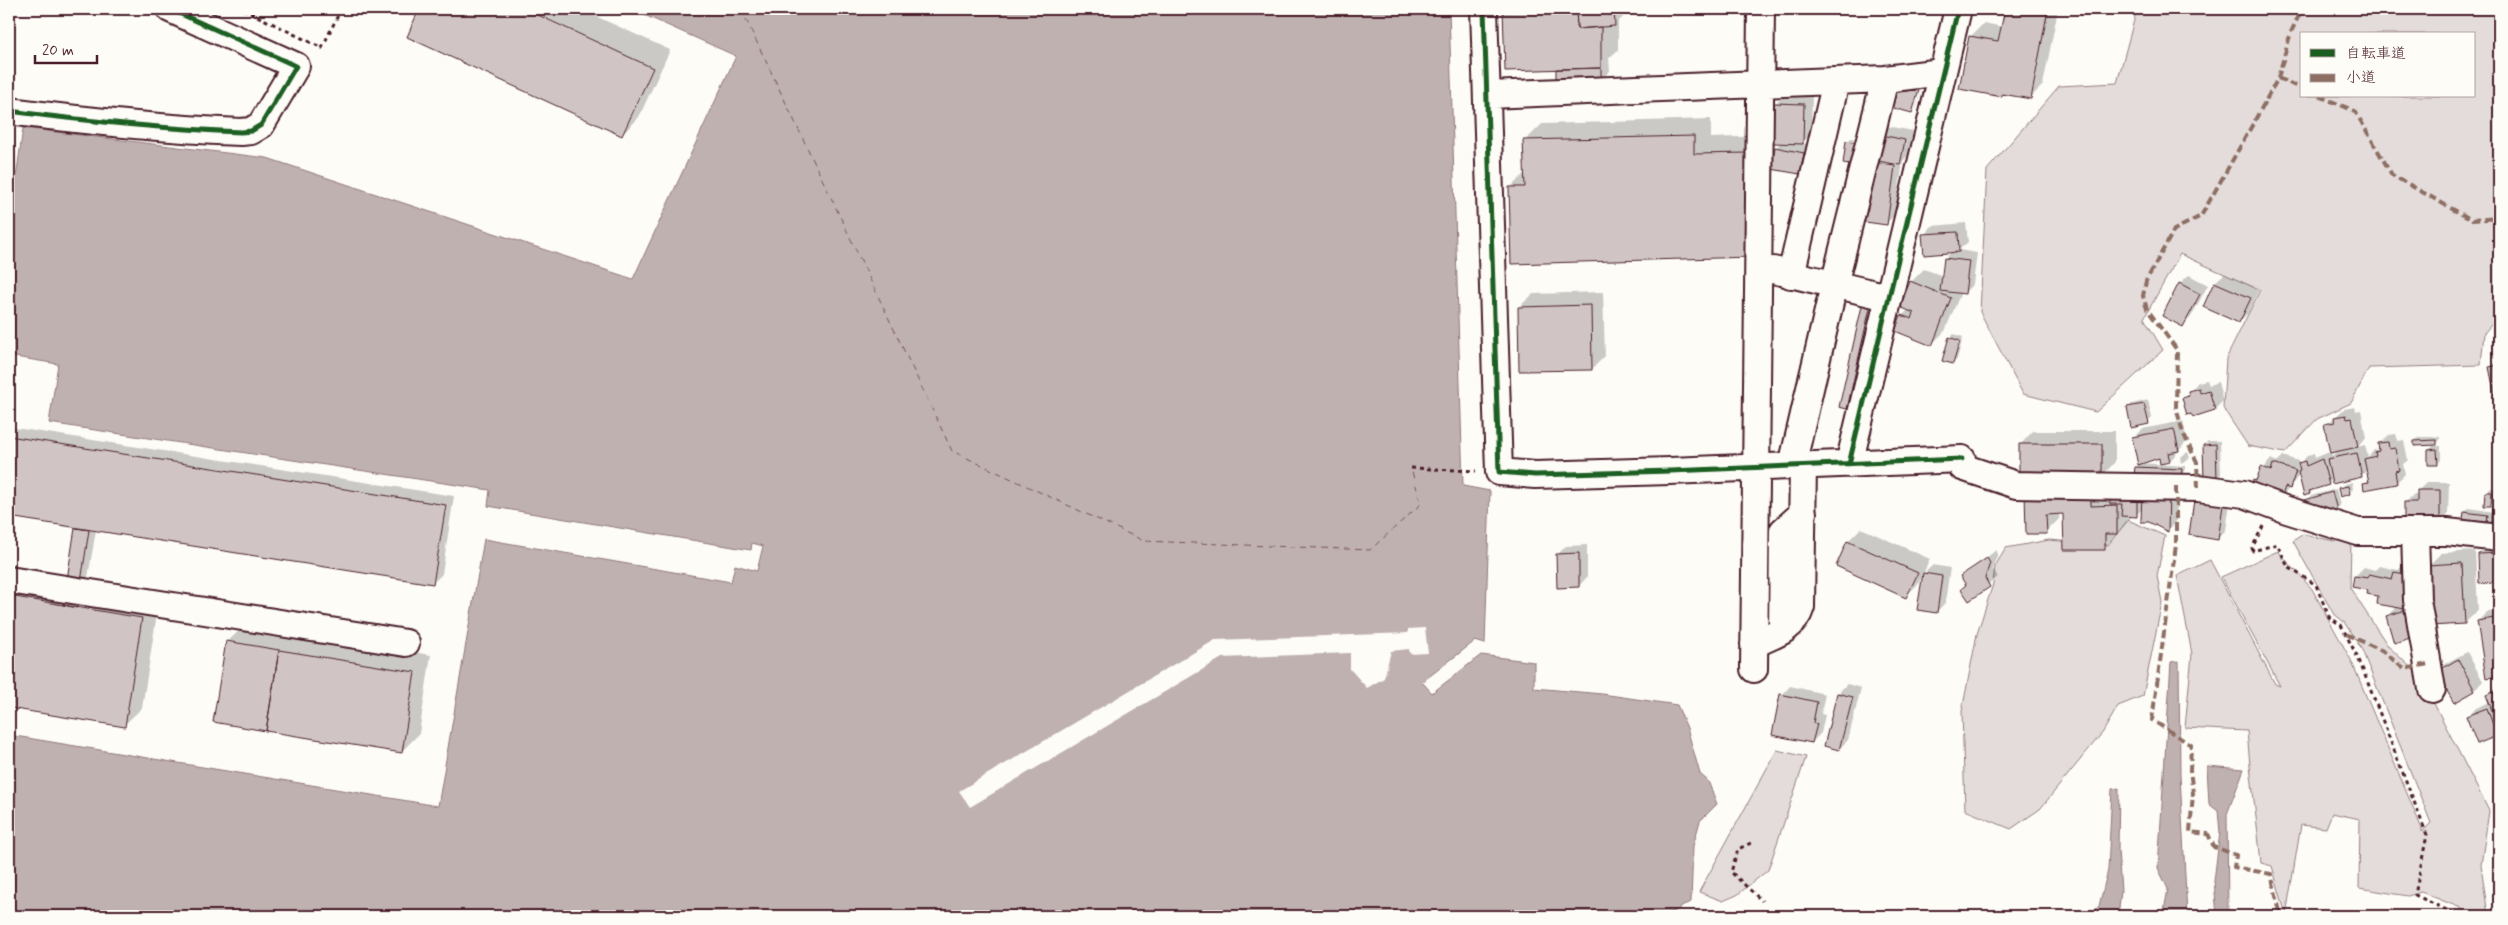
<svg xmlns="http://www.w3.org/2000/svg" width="2508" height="925" font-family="Mynerve,'Klee One',sans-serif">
<rect width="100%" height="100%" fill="#fdfcf7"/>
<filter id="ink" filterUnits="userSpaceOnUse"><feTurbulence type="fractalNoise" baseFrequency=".02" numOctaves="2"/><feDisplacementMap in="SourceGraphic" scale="10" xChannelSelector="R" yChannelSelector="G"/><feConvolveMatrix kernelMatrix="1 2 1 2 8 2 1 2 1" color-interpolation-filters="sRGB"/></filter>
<g filter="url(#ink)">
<path fill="#e3dcda" stroke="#967e82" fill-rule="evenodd" d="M2137 9H2499V316L2484 333 2481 365 2369 368 2351 403 2317 419 2285 453 2248 446 2223 408 2226 359 2260 290 2180 254 2144 318 2163 350 2096 412 2023 394 1980 312 1987 170 2059 86 2117 83ZM2302 34H2474V96H2302Z
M2128 520 2165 536 2157 576 2162 602 2143 696 2118 706 2103 732 2040 809 2011 829 1965 810 1962 711 1977 634 1993 584 1995 566 2006 548 2049 540 2108 545Z
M2303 534 2334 541 2351 540 2350 588 2388 646 2420 676 2489 811 2481 865 2488 916H2464L2461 908 2421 892 2408 896 2359 888 2360 819 2332 813 2326 828 2301 825 2286 915 2272 866 2261 863C2257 819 2250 776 2247 731L2185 728 2192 654 2177 576 2210 560 2275 684 2280 686 2221 577 2278 551 2312 589 2351 660 2422 829V832L2431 823 2362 650 2344 622 2333 613 2293 541Z
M1777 750 1806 757 1768 870 1737 895 1723 901 1699 892Z"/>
<path fill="#c0b1b1" stroke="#91777b" d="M631 9H1449L1463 486 1490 491 1485 644 1475 641 1422 682 1432 693 1481 655 1534 662V688L1602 694 1677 705 1687 728 1700 774 1708 781 1717 804 1700 821 1693 846 1691 902 1665 916H9V735L438 806 484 539 731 582 735 565 757 571 763 546 752 543 751 550 488 506 490 490 49 423 58 364 9 356V228L23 128 267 158 633 279 736 56Z
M2179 661 2180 775 2187 916H2163L2168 889 2158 868 2171 662Z
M2207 766 2244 769 2227 814 2228 916H2217L2214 881 2220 832 2218 811 2209 804Z
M2119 788 2118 850 2121 891 2118 916H2089L2099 906 2108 870 2112 789Z"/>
<path fill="#fdfcf7" d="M1425 628 1428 653 1410 654 1409 649 1391 651 1384 678 1367 688 1350 669V653L1222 658 970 807 959 791 1215 640 1408 633V629Z"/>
<path fill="#0003" d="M421 9H580L670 50 639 117 622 135 408 36Z
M1504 9H1628V12L1618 22V50L1609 58 1610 71 1601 80 1557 68 1506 70Z
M2006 9H2058L2043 85 2030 98 2004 93 2001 96 1960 88 1971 36 1984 23 2003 27Z
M1918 87 1912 109H1915L1922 87 1916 108 1912 112 1891 106 1896 88Z
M1783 95 1812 96 1811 134 1802 143 1812 145 1808 164 1799 173 1776 148 1781 142 1775 104Z
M1711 119V138L1765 136 1751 256 1510 188 1526 172 1525 141 1542 124Z
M1887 126 1913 131 1908 155 1903 161 1895 215 1886 223 1873 157 1878 135Z
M1851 138 1863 140 1856 165 1847 142Z
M1966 223 1968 242 1959 250 1977 253 1973 284 1965 292H1961L1945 331 1932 344 1897 330 1902 316 1909 309 1911 282 1924 269 1943 276 1945 259 1952 251 1924 235 1932 226Z
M2224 274 2259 289 2248 313 2239 322 2204 306 2215 282Z
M2189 275 2208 285 2191 317 2182 326 2163 316 2180 283Z
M1603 292 1605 356 1592 369 1519 307 1533 294Z
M1876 295 1851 403 1847 407 1865 298Z
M1954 334 1963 337 1957 359 1953 363 1950 338Z
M2499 359V403H2498L2491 367Z
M2207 380 2209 385 2218 382 2223 401 2215 409 2184 399 2198 382Z
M2148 400 2152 418 2148 422 2128 408 2132 404Z
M2355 407 2356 411 2361 410 2366 438 2357 447 2365 445 2368 457 2374 450 2379 449V444L2388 435 2396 434 2398 441 2404 440 2408 460 2403 464 2405 474 2396 483 2364 484 2369 479 2368 470 2361 476 2332 480 2328 484 2315 488 2310 493 2300 474 2280 500 2254 481 2271 459 2277 462 2283 456 2301 462 2308 455 2314 453 2315 458 2331 451 2332 456 2338 450 2326 425 2344 409Z
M2183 421 2187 441 2170 461 2160 456 2139 463 2185 466V472L2181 476 2136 467 2139 465 2134 437 2142 429Z
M9 427 454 496 442 574 433 583 96 530 86 589 159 601 142 708 124 725 9 706V577L67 586 77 527 9 516Z
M2033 431H2115V462L2102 476 2020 445Z
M2419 437H2440V440L2434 446H2441V460L2437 464 2429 450 2435 444 2415 441Z
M2208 441H2220L2221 474 2217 478 2204 445Z
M2188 452 2190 458 2181 463 2180 457Z
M2352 482 2353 489 2349 493 2339 489 2343 485Z
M2427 482H2449L2448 515 2439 524 2406 502 2414 494H2419V490Z
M2177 484 2176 522 2167 531 2142 509 2136 515H2130V519L2104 548 2064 513H2059V519L2046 532 2027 492Z
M2491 488 2495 489 2494 501 2490 505 2487 492Z
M2336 489 2340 505 2336 509 2307 500 2311 496Z
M2231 497 2226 530 2218 538 2195 501Z
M2499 501V529L2493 518H2491L2490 524 2463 525 2465 512 2469 508 2494 512V507Z
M1861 528 1930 559 1919 583 1906 596 1848 541Z
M1587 545V577L1579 586 1558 554 1566 546Z
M2499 545V588H2496V581L2479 554 2488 546Z
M1996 550 1998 554 1993 569 1998 577 1969 600 1967 585 1962 577Z
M2475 551 2478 610 2465 623 2428 566 2441 553Z
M2404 564 2421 627 2388 616 2397 607 2369 589 2355 576 2364 567 2375 570 2379 566 2398 570Z
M1933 565 1950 568 1945 603 1936 612 1923 574Z
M2499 611V675L2487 677 2478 621 2487 612Z
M241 629 297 633 431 655 419 734 401 752 227 642Z
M2467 652 2483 681 2475 690 2455 701 2438 672 2446 663Z
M1847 684 1861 688 1848 740 1839 749 1825 745 1838 693Z
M2499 685V732L2478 742 2468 717 2476 708 2490 702 2488 695Z
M1790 686 1825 694 1821 714 1825 715 1821 733 1812 742 1782 695Z"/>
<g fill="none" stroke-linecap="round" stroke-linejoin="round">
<path stroke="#73525a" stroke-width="1" stroke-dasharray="6 5" stroke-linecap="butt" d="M741 9 952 451 1144 541 1370 550 1421 504 1411 468"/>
</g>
<path fill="#d0c5c4" stroke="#4a1f2b" d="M419 9H525L653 68 622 136 407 37Z
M1503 9H1576L1577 29 1601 27V68L1505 71Z
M1576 9H1614L1615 26 1577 29Z
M2005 9H2048L2031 99 2002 94V97L1959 89 1969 36 1998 41Z
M1601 68V81H1556V69Z
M1919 90 1912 113 1890 107V92Z
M1773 103 1804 104 1803 144 1773 143Z
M1877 134 1905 140 1900 165 1872 160Z
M1694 136V154L1748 153 1752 257 1511 264 1509 187H1525L1523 140Z
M1846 141 1860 143 1856 166 1843 164Z
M1775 147 1804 153 1800 174 1771 169Z
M1867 162 1895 166 1887 225 1858 221Z
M1958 232 1959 252 1924 255 1922 234Z
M1944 258 1969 261 1965 294 1940 291Z
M1910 281 1951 298 1932 346 1895 331 1901 315 1912 319 1914 313 1900 307Z
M2214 282 2251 298 2239 323 2203 307Z
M2179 283 2200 294 2183 327 2162 316Z
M1864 297 1872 299 1847 409 1839 407Z
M1591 305 1592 370 1519 371 1518 307Z
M1949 337 1960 341 1953 364 1942 361Z
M2499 365V404L2497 405 2489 367Z
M2199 388 2200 393 2209 390 2215 410 2193 417 2191 414 2187 415 2182 398 2189 396 2188 391Z
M2144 404 2149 424 2131 428 2127 407Z
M2346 415 2347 419 2352 418 2358 447 2330 453 2324 424 2335 422 2334 417Z
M2174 429 2179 451 2168 453 2170 462 2160 464 2159 458 2138 465 2132 437Z
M9 436 446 505 433 584 9 517Z
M2437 440V445L2414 446V441Z
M2388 442 2389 449 2395 448 2399 470 2395 471 2397 484 2364 490 2363 483 2369 482 2364 459 2376 456 2375 452 2379 451 2378 443Z
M2019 444H2102V477H2019Z
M2216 444 2217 479 2204 480 2203 445Z
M2437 449 2438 465H2428V450Z
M2357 453 2362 477 2332 484 2327 459Z
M2322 459 2329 485 2309 491 2310 494 2304 496 2298 472 2300 471 2298 463 2305 461 2306 466Z
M2273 464 2296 471 2290 489 2285 487 2280 501 2249 490 2253 480 2256 481 2261 467 2271 471Z
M2135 467 2182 469 2181 477 2134 475Z
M2348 486 2350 494 2340 497 2338 488Z
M2091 490V506L2117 505V534H2105V550H2064L2063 514 2046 515 2047 534H2026L2025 492Z
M2417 490H2440V525H2404V502H2417Z
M2110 491 2137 492V517L2121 516 2122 504H2110Z
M2142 492 2169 493 2168 532 2149 522H2141Z
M2332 492 2337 510 2328 513 2307 507 2305 500Z
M2485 492H2492L2491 506H2484Z
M2194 500 2223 505 2218 540 2189 535Z
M2499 505V531L2491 530 2493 506 2499 507Z
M2464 512 2488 515 2486 530 2462 526Z
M75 528 89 530 77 608 63 605Z
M1847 541 1918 573 1906 598 1836 566Z
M1579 553V587L1557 588 1556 554Z
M2499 553V589H2495V582L2479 583 2478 554Z
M1987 558 1990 563 1985 578 1990 587 1969 601 1961 589 1966 585 1960 576Z
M2462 563 2465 624 2430 626 2427 565Z
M2394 572 2411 575 2405 609 2377 604 2378 596 2367 594 2368 590 2352 587 2354 576 2368 578 2369 574 2392 579Z
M1923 573 1942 576 1937 613 1917 610Z
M9 596 142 618 125 727 9 708Z
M2406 610 2413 637 2394 643 2386 616Z
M2494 618 2497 634 2499 633V676L2486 678 2477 621Z
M226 641 279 650 266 731 213 722Z
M279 650 415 672 402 753 266 731Z
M2458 659 2475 691 2454 703 2436 672Z
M2499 690V728L2486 695Z
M1837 693 1853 697 1839 750 1824 746Z
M1780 694 1817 702 1813 723 1817 724 1812 743 1772 735Z
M2487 708 2497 736 2477 744 2466 716Z"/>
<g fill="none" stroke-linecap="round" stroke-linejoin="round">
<defs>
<path id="minor" d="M1484 9 1499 472 1535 475 1670 471 1962 459V467L2016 485 2198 488 2244 494 2287 510 2358 532H2447L2499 538
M1488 95 1885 79 1942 72
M9 111C87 121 162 129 241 132L251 131 261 125 296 66 170 9
M1773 270 1888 297
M1791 275 1836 81
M1849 464 1958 9
M1792 466 1834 285 1885 79
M2415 532 2417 600 2432 689
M9 580 406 643
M1782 631 1783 531 1803 513
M1754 644C1774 635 1794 630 1801 607L1803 465
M1754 669 1761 9"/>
</defs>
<use href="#minor" stroke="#4a1f2b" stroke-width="30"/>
<path stroke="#4a1f2b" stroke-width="3" stroke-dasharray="4 4" stroke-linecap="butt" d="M243 9 322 48 341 9
M1411 468 1476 471
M2263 526 2252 548 2253 551 2277 544 2288 567 2316 585 2329 617 2341 625 2359 660 2427 835 2415 895 2459 916
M1751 843 1738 849 1731 872 1762 901"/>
<use href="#minor" stroke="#fdfcf7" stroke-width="26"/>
<path stroke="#8d6e63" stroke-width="4" stroke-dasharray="8 4" stroke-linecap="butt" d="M2278 78 2302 89
M2319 96 2355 111 2392 175 2472 220 2499 218
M2176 487V545L2152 720 2191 745 2190 770 2193 793 2190 832 2208 834 2214 847 2236 855 2234 867 2271 874 2281 916
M2198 488 2197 462 2183 433 2176 407 2177 350 2147 309 2143 296 2146 281 2174 230 2201 216 2254 122 2278 78 2291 32 2302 9
M2346 634 2383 651 2404 669 2428 664"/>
<defs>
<path id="cycleway" d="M1484 9 1499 472 1535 475 1670 471 1962 459
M9 111C87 121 162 129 241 132L251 131 261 125 296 66 170 9
M1849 464 1958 9"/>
</defs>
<use href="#cycleway" stroke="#fdfcf7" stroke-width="8"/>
<use href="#cycleway" stroke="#1b5e20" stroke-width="5"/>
</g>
</g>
<rect width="2508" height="925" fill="none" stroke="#fdfcf7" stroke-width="30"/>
<rect x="15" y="15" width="2478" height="895" fill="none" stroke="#4a1f2b" stroke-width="2" filter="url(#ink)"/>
<rect x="2300" y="32" width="175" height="65" fill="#fdfcf7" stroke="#b5a4a5"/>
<rect x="2310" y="49" width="25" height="8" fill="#1b5e20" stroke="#b5a4a5"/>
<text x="2346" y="58" font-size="15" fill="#4a1f2b">自転車道</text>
<rect x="2310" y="74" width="25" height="8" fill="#8d6e63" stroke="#b5a4a5"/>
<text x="2346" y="82" font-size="15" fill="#4a1f2b">小道</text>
<path d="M35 55v8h62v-8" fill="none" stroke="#4a1f2b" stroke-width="2.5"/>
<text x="42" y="55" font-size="15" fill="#4a1f2b" stroke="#fdfcf7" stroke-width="4" paint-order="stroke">20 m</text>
</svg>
